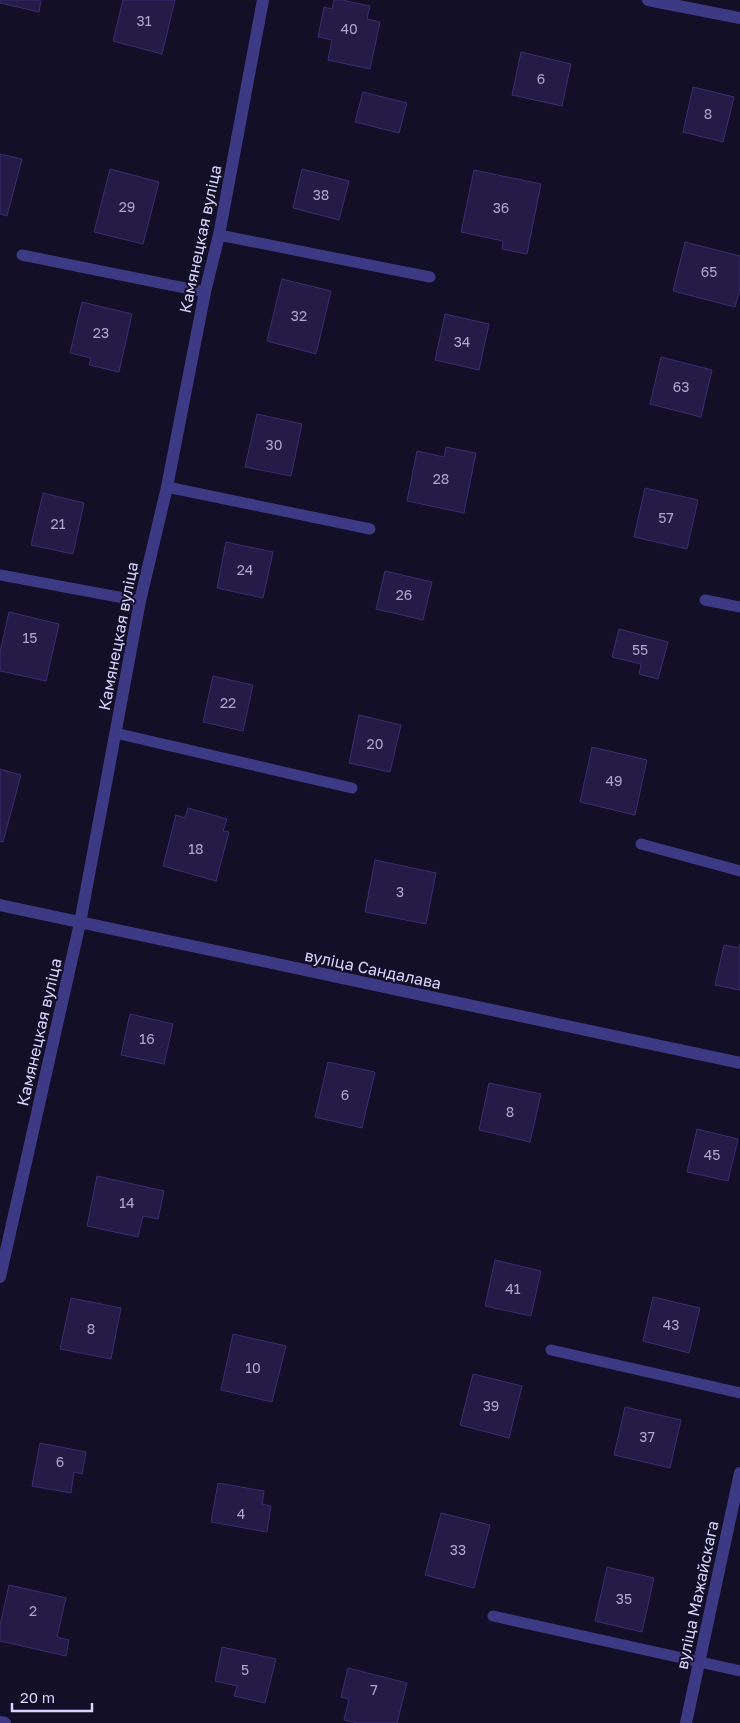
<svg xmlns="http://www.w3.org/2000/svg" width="740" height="1723" font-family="'Golos Text',sans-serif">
<rect width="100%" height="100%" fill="#130f26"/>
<path fill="#241b47" stroke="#3b2d73" d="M0 0H41L39 12 0 3Z
M123 0H175L162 54 113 41Z
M334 0H342L370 6 367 19 380 22 370 69 328 60 332 40 318 37 324 7 332 9Z
M521 52 571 64 562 106 512 95Z
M693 87 734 97 723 142 683 132Z
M363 92 407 103 399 133 355 122Z
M0 154 22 159 7 216 0 214Z
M110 169 159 182 143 244 94 232Z
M302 169 349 181 339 220 293 208Z
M474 170 541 184 527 254 502 249 503 241 461 232Z
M685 242 740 256V288L735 307 673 291Z
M282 279 331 291 316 354 267 341Z
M82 302 132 314 119 372 89 365 91 358 70 353Z
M445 314 489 324 479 370 435 360Z
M661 357 712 370 701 417 650 404Z
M257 414 302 424 291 476 245 467Z
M446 447 476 453 464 513 407 501 417 451 444 457Z
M645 488 698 500 687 549 634 537Z
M43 493 84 503 73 554 31 545Z
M226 542 273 552 263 598 217 588Z
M385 571 432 582 423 620 376 609Z
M9 612 59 624 46 681 0 671V652Z
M619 629 668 642 658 679 639 674 641 664 612 657Z
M213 676 253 685 243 731 203 722Z
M359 715 401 725 390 772 349 763Z
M592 747 647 760 635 815 580 802Z
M0 769 21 775 3 842 0 841Z
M188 808 227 819 223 831 229 832 216 881 163 866 176 815 185 818Z
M375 860 436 873 426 924 365 912Z
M740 944V990L715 985 724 945 739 948Z
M130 1014 173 1024 164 1064 121 1055Z
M328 1062 375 1072 362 1128 315 1117Z
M489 1083 541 1094 530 1142 479 1130Z
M697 1129 738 1139 728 1181 687 1172Z
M97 1176 164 1191 158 1219 143 1216 138 1237 87 1226Z
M495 1260 541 1271 531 1316 485 1306Z
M653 1297 700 1308 689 1353 643 1341Z
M71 1298 121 1308 111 1359 60 1349Z
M233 1334 286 1346 272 1402 221 1390Z
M473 1374 522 1386 509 1438 460 1425Z
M625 1407 681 1420 670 1468 614 1455Z
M40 1443 86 1452 82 1474 74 1472 71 1493 32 1486Z
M218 1483 264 1491 262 1504 271 1506 267 1532 211 1522Z
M441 1513 490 1525 474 1588 425 1575Z
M607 1567 654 1578 642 1632 595 1621Z
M9 1585 66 1598 57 1637 69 1640 66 1656 0 1641V1625Z
M222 1647 276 1659 265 1703 234 1696 237 1686 215 1681Z
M348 1668 407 1683 397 1723H358L344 1720 349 1699 341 1697Z"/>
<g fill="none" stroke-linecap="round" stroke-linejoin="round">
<path stroke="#3d3a85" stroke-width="11" d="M219 235 430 277
M22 255 205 292
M167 487 370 529
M0 575 140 601
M705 600 740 607
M115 733 352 788
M641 844 740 871
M551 1350 740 1393
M493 1616 740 1671"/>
<path stroke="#3d3a85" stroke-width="12" d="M648 0 740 18
M0 905 740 1063
M0 1277 80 923 140 601 167 487 205 292 219 235 263 0
M0 1722 5 1723
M686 1723 740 1473"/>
</g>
<g text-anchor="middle" stroke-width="4" stroke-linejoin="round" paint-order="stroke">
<g font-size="14" fill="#aca6d1">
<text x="144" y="26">31</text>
<text x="349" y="34">40</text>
<text x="541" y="84">6</text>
<text x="708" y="119">8</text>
<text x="321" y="200">38</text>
<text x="127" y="212">29</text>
<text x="501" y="213">36</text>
<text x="709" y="277">65</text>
<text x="299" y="321">32</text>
<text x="101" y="338">23</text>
<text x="462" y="347">34</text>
<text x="681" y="392">63</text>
<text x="274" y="450">30</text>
<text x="441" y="484">28</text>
<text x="666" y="523">57</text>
<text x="58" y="529">21</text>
<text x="245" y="575">24</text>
<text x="404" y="600">26</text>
<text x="30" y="643">15</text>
<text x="640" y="655">55</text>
<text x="228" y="708">22</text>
<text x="375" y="749">20</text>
<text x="614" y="786">49</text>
<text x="196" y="854">18</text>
<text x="400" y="897">3</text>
<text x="147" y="1044">16</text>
<text x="345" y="1100">6</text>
<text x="510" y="1117">8</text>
<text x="712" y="1160">45</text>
<text x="127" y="1208">14</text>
<text x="513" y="1294">41</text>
<text x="671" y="1330">43</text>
<text x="91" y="1334">8</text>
<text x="253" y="1373">10</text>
<text x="491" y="1411">39</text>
<text x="647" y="1442">37</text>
<text x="60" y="1467">6</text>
<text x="241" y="1519">4</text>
<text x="458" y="1555">33</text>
<text x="624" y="1604">35</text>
<text x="33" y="1616">2</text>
<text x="245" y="1675">5</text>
<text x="374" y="1695">7</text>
</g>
<g font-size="16" fill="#d9d4ff" stroke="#130f26">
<text transform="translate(200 239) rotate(-78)" y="6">Камянецкая вуліца</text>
<text transform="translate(118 636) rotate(-79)" y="6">Камянецкая вуліца</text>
<text transform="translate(373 969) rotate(12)" y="6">вуліца Сандалава</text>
<text transform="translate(39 1032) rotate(-77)" y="6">Камянецкая вуліца</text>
<text transform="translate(697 1595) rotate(-78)" y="6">вуліца Мажайскага</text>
</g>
</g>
<path d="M12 1703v8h80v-8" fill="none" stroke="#d9d4ff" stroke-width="2.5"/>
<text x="20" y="1703" font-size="15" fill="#d9d4ff" stroke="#130f26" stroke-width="4" paint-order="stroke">20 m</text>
</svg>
